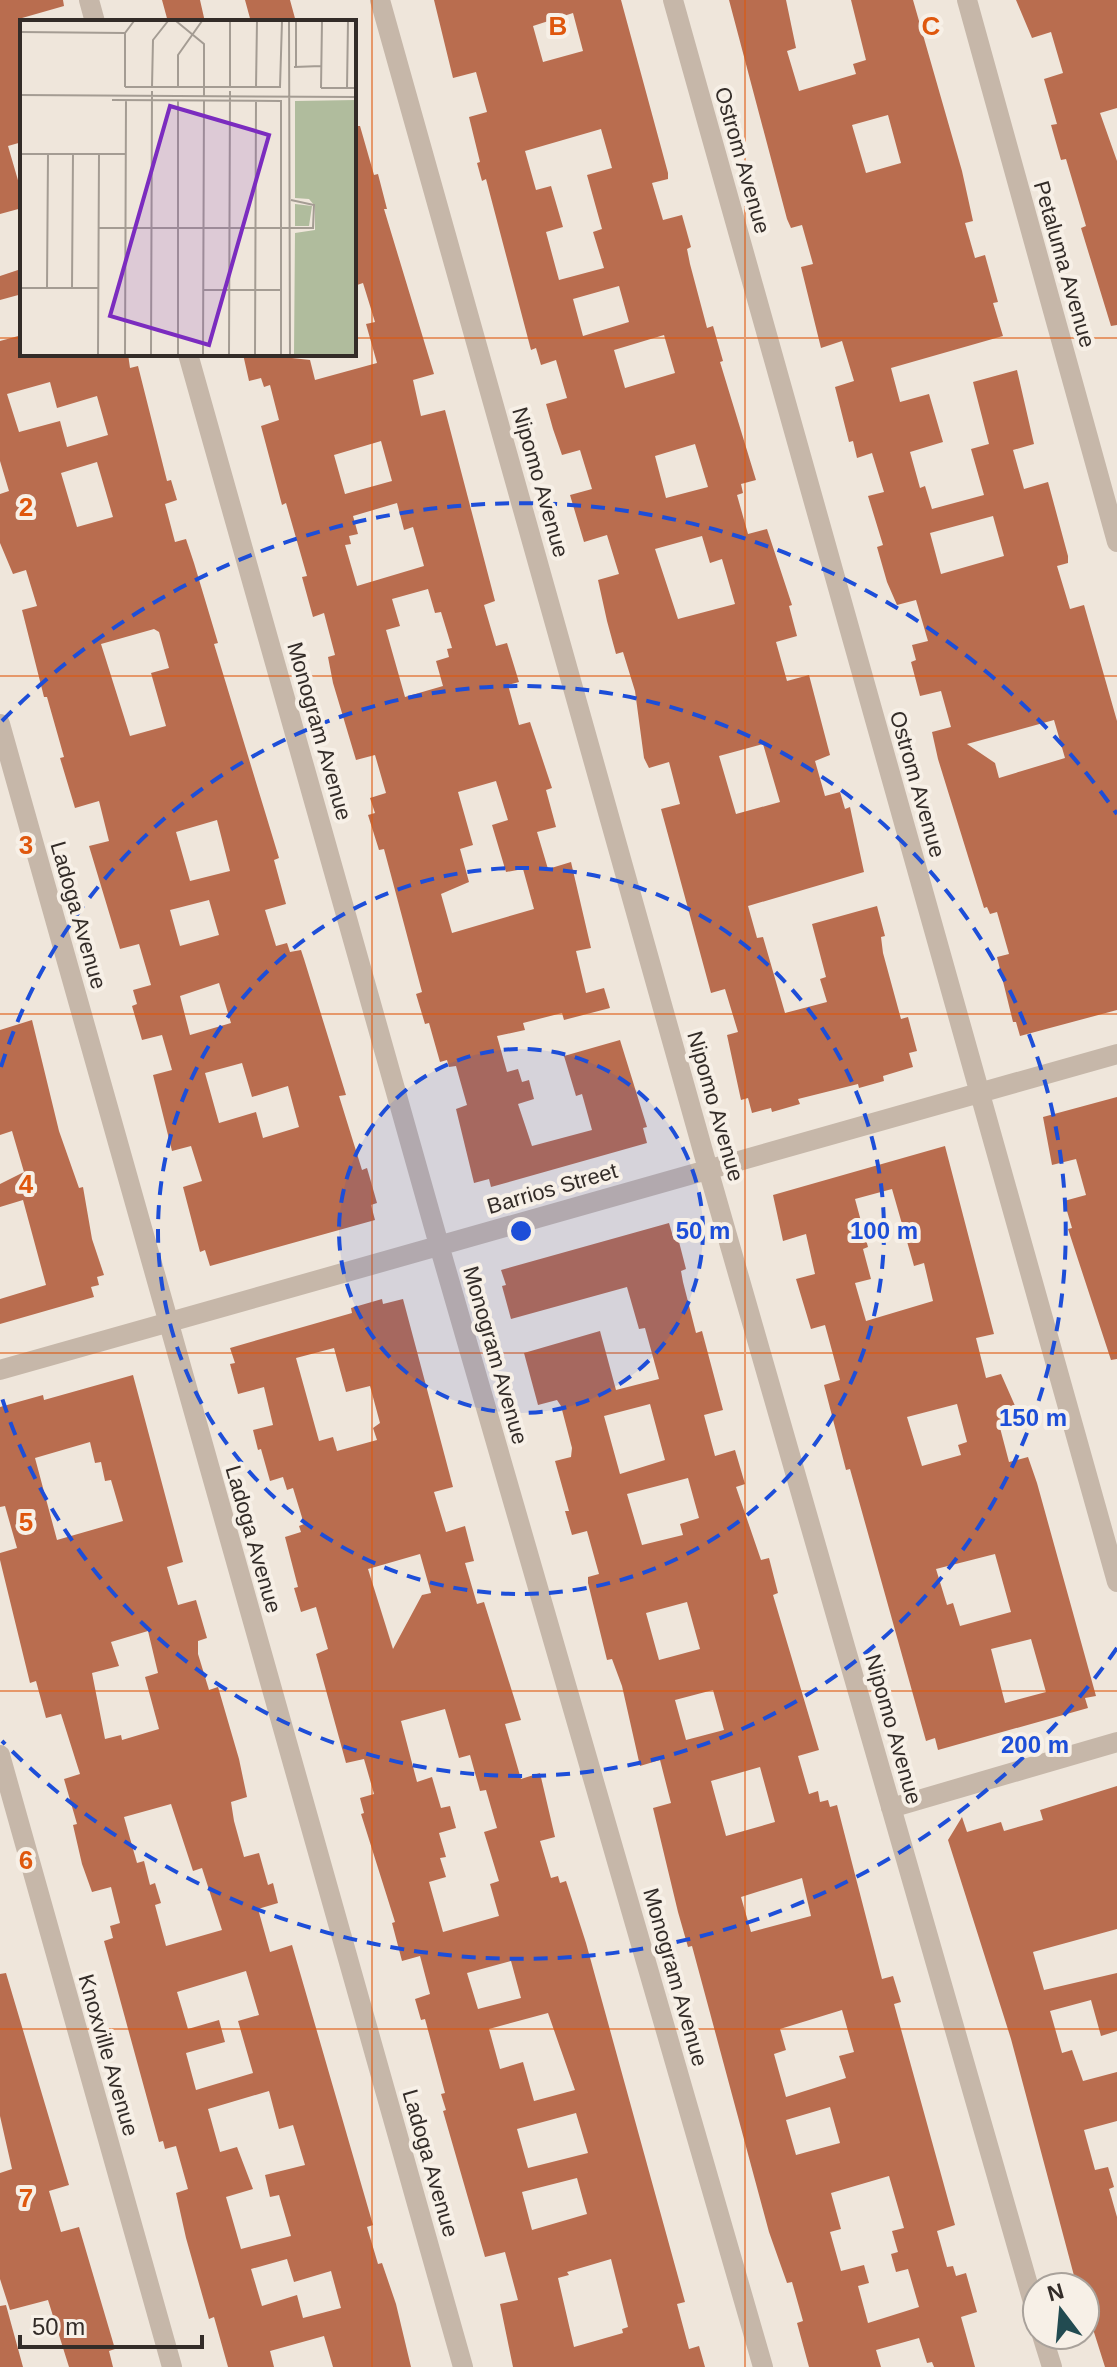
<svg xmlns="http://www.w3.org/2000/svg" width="1117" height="2367" font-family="Arial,sans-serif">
<rect width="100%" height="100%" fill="#efe6db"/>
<path fill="#b96d4f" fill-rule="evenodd" d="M0 0H63L64 6 22 18V142L8 146 22 194V208L0 214Z
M162 0H200L205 22H168Z
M245 0H290L296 22H251Z
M434 0H621L668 173V179L652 183 663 220 682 215 691 247 687 249 690 264 707 328 713 326 723 361 720 362 756 480 741 484 743 493 737 495 748 534 767 529 792 605 789 606 797 636 776 642 787 681 809 675 830 755 815 761 825 796 840 792 845 809 850 807 864 872 748 906 757 938 763 937 785 1013 827 1002 820 979 826 977 812 924 877 906 885 936 881 937 883 953 901 1019 908 1017 917 1051 909 1053 913 1067 883 1076 884 1081 859 1088 858 1084 798 1099 800 1104 772 1112 771 1108 752 1113 748 1098 741 1100 727 1035 738 1032 725 989 711 993 661 809 680 804 669 762 649 768 644 758 635 691 623 652 616 654 607 621 598 580 619 574 607 535 584 542 570 495 592 489 580 450 562 455 553 429 546 404 567 398 556 360 541 365 536 348 531 350 486 179 482 181 477 163 480 162 469 117 487 112 476 72 453 78ZM573 13 583 51 543 62 533 26ZM601 129 612 168 587 175 602 229 593 232 604 268 559 280 546 232 563 227 551 186 536 190 525 151ZM619 286 629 322 583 336 573 299ZM664 335 675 373 625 388 614 350ZM695 444 708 487 666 498 655 456ZM702 536 710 563 722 559 735 604 678 619 655 549ZM763 744 780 802 736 814 719 756Z
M729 0H786L796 48 787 51 799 91 856 74 853 64 866 60 851 0H913L962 171 973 221 965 223 975 258 985 255 998 302 993 303 1003 336 891 368 900 402 929 394 943 442 910 452 920 488 925 486 932 509 984 495 971 449 989 444 973 382 1017 370 1034 444 1013 450 1024 489 1048 482 1068 556V563L1057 566 1070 609 1084 605 1117 721V1010L1020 1036 1016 1022H1013L997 957 1009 954 997 912 990 914 987 907 984 908 938 759 932 732 951 727 941 691 920 696 911 662 916 660 912 645 928 641 916 600 897 605 887 582 877 547 883 545 868 496 884 492 872 453 857 458 853 441 849 442 835 387 854 381 842 341 821 348 801 267 813 264 802 225 791 228 787 219ZM888 115 901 163 866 173 852 125ZM993 516 1004 556 941 574 930 533ZM1054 720 1065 758 999 778 995 763 967 744Z
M1016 0H1117V108L1100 113 1117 161V325L1111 326 1081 228 1086 226 1066 159 1061 160 1051 125 1057 124 1044 79 1063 73 1051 32 1032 38Z
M354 126H360L374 175 378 174 387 209H384L434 374 413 380 421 416 445 410 495 601 484 605 496 646 507 643 519 682 508 685 519 725 530 722 552 788 546 790 556 827 537 832 548 869 571 862 591 948 576 951 586 993 604 988 610 1008 564 1020 562 1013 523 1023 525 1030 497 1036 507 1072 518 1069 522 1082 529 1080 534 1099 518 1104 532 1146 592 1130 582 1094 576 1096 564 1056 620 1040 647 1127 643 1128 647 1143 491 1187 489 1179 474 1183 456 1109 467 1105 456 1066 449 1067 447 1060 440 1062 429 1023 425 1024 416 994 422 992 404 924 384 849 379 850 368 815 375 813 370 798 386 793 375 755 356 760 333 683 328 657 335 655 324 613 313 617 302 577 307 576 286 503 282 505 261 426 279 420 270 385 264 387 261 378 249 381 243 354H291L292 358 310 360 315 380 377 363 366 324 375 322 363 283 354 286ZM381 441 392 481 345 494 334 455ZM397 503 404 530 413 527 424 566 357 586 345 545 351 544 349 536 358 534 353 516ZM428 589 435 613 441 612 452 648 447 649 449 657 436 661 443 686 405 697 386 630 400 626 392 599ZM496 781 508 820 492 825 506 872 523 869 534 909 452 933 441 894 469 882 460 849 473 845 458 792Z
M18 270 22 294 0 300V276Z
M22 335V354H128L130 368 138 366 167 481 171 480 177 500 165 504 175 542 186 539 194 563 218 643 214 644 279 858 274 860 286 904 265 910 276 946 287 943 290 952 301 950 304 959 346 1095 339 1096 362 1170 367 1168 377 1203 371 1205 375 1220 210 1266 205 1250 200 1252 183 1187 202 1181 191 1146 172 1151 153 1075 172 1070 162 1035 142 1040 132 1006 137 1004 133 990 151 985 139 944 120 949 89 846 109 841 99 801 75 808 60 758 64 757 47 697H44L22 610 37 606 26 570 13 574 0 543V494L9 491 0 461V341ZM50 382 57 408 97 396 108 435 67 447 60 421 19 432 7 394ZM97 462 113 517 77 527 61 473ZM154 629 159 632 169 668 151 673 166 726 130 736 101 644ZM217 820 230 871 190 881 176 832ZM209 900 219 935 180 946 170 910ZM219 983 231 1023 190 1035 180 996ZM242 1063 252 1097 288 1086 299 1127 263 1138 256 1112 219 1123 205 1073Z
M32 1020 59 1131 79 1188 83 1187 92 1239 104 1275 97 1277 99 1285 91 1287 94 1297 0 1324V1299L46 1285 23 1200 0 1207V1184L24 1172 12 1131 0 1135V1030Z
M1117 1097V1359L1111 1360 1068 1229 1072 1228 1064 1201 1086 1195 1076 1159 1052 1165 1043 1117Z
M945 1146 994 1334 976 1338 986 1378 1001 1374 1016 1408 1006 1411 1009 1421 999 1424 1009 1462 1028 1457 1037 1483 1096 1696 1085 1698 1088 1708 938 1750 935 1738 926 1741 850 1469 846 1470 837 1435 824 1385 840 1380 825 1325 811 1329 796 1279 815 1274 806 1234 783 1241 773 1195ZM892 1189 914 1266 924 1263 933 1301 866 1321 855 1283 871 1279 863 1249 868 1247 855 1199ZM957 1404 967 1442 958 1445 961 1455 922 1466 907 1417ZM995 1554 1011 1612 960 1626 953 1603 947 1605 936 1569ZM1031 1639 1046 1692 1005 1703 991 1649Z
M669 1223 674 1240 678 1238 686 1269 681 1271 683 1282 696 1333 702 1331 723 1410 704 1415 715 1456 735 1450 745 1484 736 1487 761 1560 769 1558 778 1593 773 1595 819 1750 798 1756 809 1794 818 1791 820 1802 828 1800 830 1807 837 1805 882 1979 893 1976 901 2002 894 2004 955 2225 937 2231 947 2267 953 2266 956 2276 966 2273 977 2312 961 2317 975 2367H934L932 2362 927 2363 919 2338 876 2350 881 2367H809L797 2323 803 2321 792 2282 787 2283 769 2232 692 1946 688 1947 678 1912 653 1808 671 1803 660 1760 640 1766 622 1686 612 1659 607 1660 588 1583V1577L599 1574 587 1531 572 1535 565 1511H569L555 1461 571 1457 572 1448 561 1406 557 1400 538 1405 524 1353 600 1331 616 1390 659 1379 645 1328 639 1329 627 1287 511 1319 502 1286 506 1285 501 1270ZM650 1404 665 1460 620 1474 604 1416ZM688 1478 699 1518 680 1524 683 1535 642 1545 627 1494ZM687 1602 700 1649 659 1660 646 1613ZM713 1690 724 1730 686 1740 675 1700ZM760 1767 775 1822 726 1836 711 1781ZM802 1878 811 1916 751 1932 741 1897ZM842 2010 854 2052 839 2056 846 2078 786 2097 774 2054 786 2050 780 2029ZM830 2107 840 2143 796 2155 786 2120ZM889 2176 904 2228 892 2231 898 2252 891 2254 896 2272 908 2269 919 2307 868 2323 858 2286 869 2283 864 2265 841 2271 830 2232 841 2229 831 2193Z
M382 1299 383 1304 403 1299 453 1487 434 1492 446 1532 465 1526 474 1561 465 1563 477 1604 484 1602 521 1720 505 1724 521 1779 540 1773 555 1837 540 1841 551 1878 558 1876 560 1883 566 1881 586 1943 685 2302 677 2304 689 2349 699 2346 705 2367H513L500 2304 518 2300 505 2252 485 2257 443 2111 446 2110 441 2094 445 2093 425 2019 421 2020 415 1999 430 1994 420 1956 402 1961 392 1923 395 1922 361 1814 364 1813 360 1798 374 1794 364 1759 346 1763 316 1654 328 1649 316 1607 301 1612 294 1588 298 1587 285 1537 301 1532 299 1526 304 1524 293 1488 287 1490 283 1477 270 1481 261 1449 258 1450 253 1430 273 1425 264 1387 238 1394 230 1364 235 1363 230 1348 352 1313 351 1308ZM334 1348 346 1392 370 1386 380 1423 373 1428 377 1440 337 1451 333 1437 319 1441 296 1358ZM420 1554 431 1593 422 1595 393 1649 368 1569ZM445 1709 459 1758 470 1755 480 1791 486 1790 497 1828 484 1832 499 1881 490 1884 499 1916 443 1932 429 1882 446 1877 440 1858 446 1857 439 1833 456 1828 450 1806 441 1808 432 1777 417 1782 401 1721ZM511 1961 521 1998 478 2009 467 1973ZM548 2013 575 2090 534 2101 523 2062 500 2069 489 2029ZM576 2113 588 2153 528 2168 517 2129ZM577 2178 587 2214 532 2230 522 2192ZM611 2259 628 2327 622 2329 623 2333 574 2347 558 2278 569 2275 567 2272Z
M133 1375 183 1562 167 1567 178 1605 196 1600 207 1638 198 1641V1654L209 1690 218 1687 239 1759 247 1797 231 1802 234 1821 244 1857 259 1853 268 1885 273 1883 278 1903 258 1909 270 1952 292 1945 373 2225 367 2227 378 2264 382 2263 396 2304 411 2367H333L324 2336 270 2351 274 2367H228L214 2317 209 2319 186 2238 176 2193 188 2189 176 2146 165 2149 163 2141 159 2142 104 1941 113 1938 110 1926 120 1923 111 1887 92 1892 82 1864 73 1825 77 1824 64 1779 80 1774 61 1714 46 1718 36 1681 30 1683 0 1560V1553L17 1548 5 1506 0 1507V1407L43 1395 44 1400ZM90 1442 95 1463 101 1462 105 1481 111 1480 123 1521 57 1540 35 1458ZM148 1631 158 1673 145 1677 159 1729 122 1740 121 1735 105 1739 92 1673 119 1666 111 1642ZM171 1804 193 1871 202 1868 222 1930 166 1946 155 1905 161 1903 155 1883 150 1885 144 1861 137 1863 124 1817ZM246 1971 259 2015 238 2021 253 2073 196 2090 186 2053 225 2042 219 2020 188 2029 177 1992ZM269 2091 279 2129 293 2125 305 2165 265 2175 270 2197 279 2195 291 2236 241 2249 226 2197 253 2189 237 2147 220 2152 208 2109ZM287 2259 294 2282 331 2271 341 2308 303 2318 297 2295 262 2306 251 2269Z
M1117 1786V1929L1033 1952 1044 1990 1117 1973V2031L1101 2036 1091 2000 1050 2011 1062 2053 1072 2050 1083 2081 1117 2072V2121L1084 2130 1095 2170 1108 2167 1114 2187 1109 2189 1117 2217V2367H1105L1092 2326 1089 2328 1085 2287H1077L1011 2039 948 1840 962 1817 967 1832 1001 1822 1004 1831 1043 1820 1040 1810Z
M6 1973 69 2185 49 2191 61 2232 79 2227 115 2349 109 2351 113 2367H69L48 2300 10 2310 0 2279V2173L12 2169 0 2116V1974Z
M6 2305 23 2367H0V2306Z"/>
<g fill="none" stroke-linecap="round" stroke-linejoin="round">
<path stroke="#c6b7a9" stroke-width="20" d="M89 0 95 22
M380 0 708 1169 1037 2316
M673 0 1117 1582
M967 0 1117 542
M188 354 439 1245 763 2367
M0 724 463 2367
M0 1370 1117 1054
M0 1755 172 2367
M891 1808 1117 1742
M1042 2335 1052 2367"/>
</g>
<path fill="none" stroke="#df570d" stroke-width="2" stroke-opacity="0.55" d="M372 0V2367M745 0V2367M0 338H22M354 338H1117M0 676H1117M0 1014H1117M0 1353H1117M0 1691H1117M0 2029H1117"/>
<circle cx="521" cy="1231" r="182" fill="#1d4ed8" fill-opacity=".12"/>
<g fill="none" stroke="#1d4ed8" stroke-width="4" stroke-dasharray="14 10">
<circle cx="521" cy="1231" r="182"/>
<circle cx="521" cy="1231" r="363"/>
<path d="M1 1067A545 545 0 1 1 1 1395"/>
<path d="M1117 1648A727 727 0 0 1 2 1741M2 721A727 727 0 0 1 1117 814"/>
</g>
<g text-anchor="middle" stroke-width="8" stroke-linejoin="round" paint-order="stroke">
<g font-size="22" fill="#332c28" stroke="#f7f0e7">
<text transform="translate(743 160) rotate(74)" y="8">Ostrom Avenue</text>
<text transform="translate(1065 264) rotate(74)" y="8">Petaluma Avenue</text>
<text transform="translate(541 482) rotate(74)" y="8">Nipomo Avenue</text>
<text transform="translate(320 731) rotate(74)" y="8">Monogram Avenue</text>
<text transform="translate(918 784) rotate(74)" y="8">Ostrom Avenue</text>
<text transform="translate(79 915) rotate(74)" y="8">Ladoga Avenue</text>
<text transform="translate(716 1106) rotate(74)" y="8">Nipomo Avenue</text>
<text transform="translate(552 1188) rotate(-16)" y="8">Barrios Street</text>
<text transform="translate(496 1355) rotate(74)" y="8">Monogram Avenue</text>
<text transform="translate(254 1539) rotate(74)" y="8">Ladoga Avenue</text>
<text transform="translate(894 1729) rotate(74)" y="8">Nipomo Avenue</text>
<text transform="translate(676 1977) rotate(74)" y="8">Monogram Avenue</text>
<text transform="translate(109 2055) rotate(74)" y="8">Knoxville Avenue</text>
<text transform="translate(431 2163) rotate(74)" y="8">Ladoga Avenue</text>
</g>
</g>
<g transform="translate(20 20)">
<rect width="336" height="336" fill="#efe6db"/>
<path d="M336 80V335H274L275 213 295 210V186L289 179 275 178V81ZM275 184 292 186 289 206H275Z" fill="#b0bc9d"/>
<path fill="none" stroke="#a49c93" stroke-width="2" d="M156 1 184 24V76M269 1 270 335M276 1V46M0 12 105 13M274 47 301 46M105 67H260L262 1M105 67V13L114 1M132 67 133 20 148 1M158 67V35L182 1M210 67V1M236 67 237 1M301 68 302 1M301 68H336M327 68 328 1M0 75 336 77M92 80 261 81V335M0 134H106M79 208H293L294 185 271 180M0 268H79M27 268 28 134M52 268 53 134M183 270H262M78 335 79 134M105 335 106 80M131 335 132 71M158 335V80M183 335 184 81M209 335 210 71M235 335 236 81"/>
<path fill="#7b2cbf" fill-opacity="0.15" stroke="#7b2cbf" stroke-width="4" d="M150 86 249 115 189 325 90 296Z"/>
<rect width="336" height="336" fill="none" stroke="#332c28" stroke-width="4"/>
</g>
<g font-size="26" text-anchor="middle" font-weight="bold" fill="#df570d" stroke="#f7f0e7" stroke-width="8" stroke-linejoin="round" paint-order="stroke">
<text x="558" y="35">B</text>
<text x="931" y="35">C</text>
<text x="26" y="516">2</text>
<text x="26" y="854">3</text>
<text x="26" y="1193">4</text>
<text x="26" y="1531">5</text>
<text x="26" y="1869">6</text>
<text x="26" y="2207">7</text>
</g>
<circle cx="521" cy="1231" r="12" fill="#1d4ed8" stroke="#f7f0e7" stroke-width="4"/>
<g font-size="24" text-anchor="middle" font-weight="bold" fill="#1d4ed8" stroke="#f7f0e7" stroke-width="8" stroke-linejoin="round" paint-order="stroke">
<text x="703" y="1239">50 m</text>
<text x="884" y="1239">100 m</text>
<text x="1033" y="1426">150 m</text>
<text x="1035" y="1753">200 m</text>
</g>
<g transform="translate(1061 2311) rotate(344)"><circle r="38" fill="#f7f0e7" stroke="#a9a29b" stroke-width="2"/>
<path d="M0-6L14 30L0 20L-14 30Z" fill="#224b51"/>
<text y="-12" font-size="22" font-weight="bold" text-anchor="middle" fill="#332c28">N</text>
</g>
<path d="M20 2335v12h182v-12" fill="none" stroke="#332c28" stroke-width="4"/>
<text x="32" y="2335" font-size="24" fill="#332c28" stroke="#f7f0e7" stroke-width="6" paint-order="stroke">50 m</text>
</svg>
